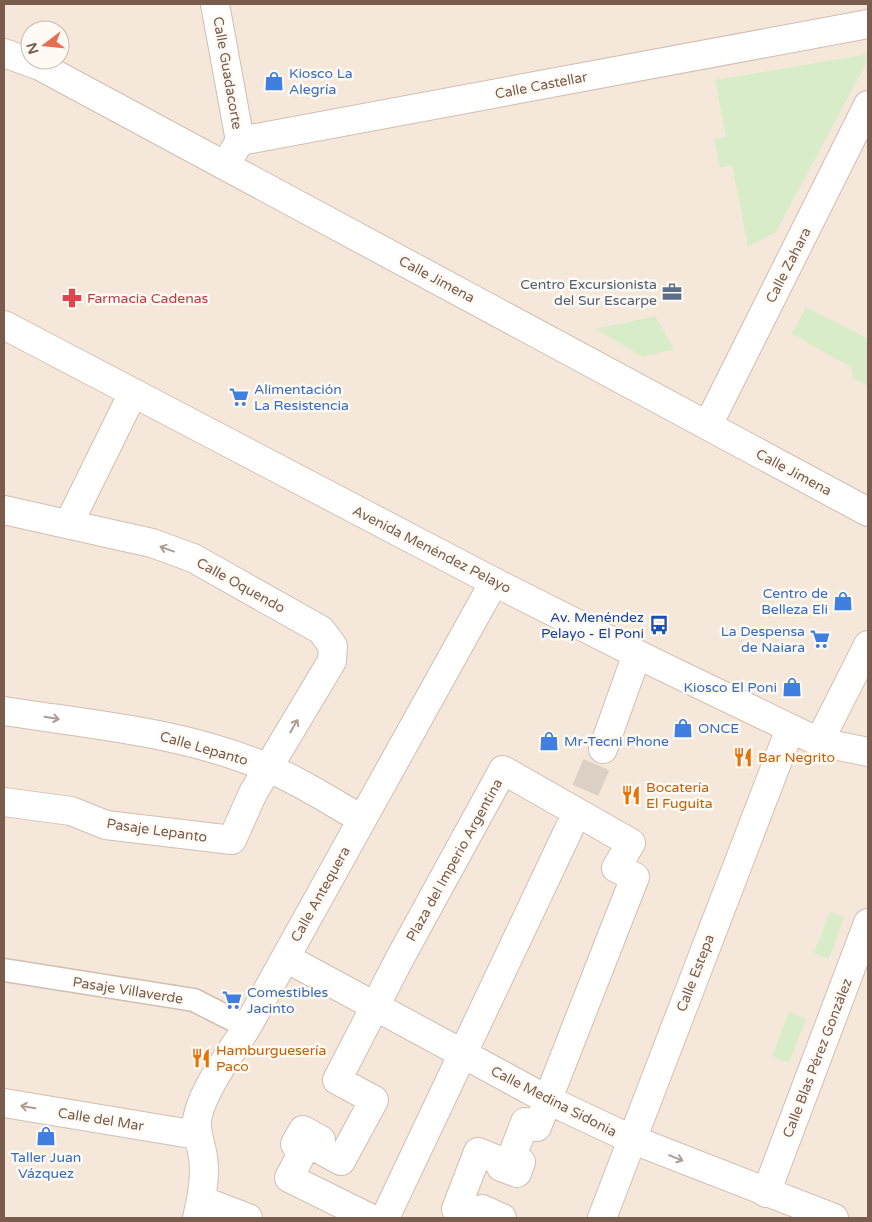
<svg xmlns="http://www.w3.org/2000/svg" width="872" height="1222" font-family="'Varela Round',sans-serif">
<rect width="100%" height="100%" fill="#fdf6ec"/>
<path fill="#f5e8da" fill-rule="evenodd" d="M4 4H868V1218H4ZM30 30H60V60H30Z"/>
<path fill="#d8ecc9" d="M868 54V60L776 232 748 247 732 165 720 168 714 139 726 137 715 80Z
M806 307 868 339V386L853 378 851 367 792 334Z
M655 316 674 349 643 357 596 329Z
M830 912 844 917 829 959 814 953Z
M789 1012 806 1019 789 1063 772 1056Z"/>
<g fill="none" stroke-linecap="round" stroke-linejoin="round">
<path stroke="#dcd0c4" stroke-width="28" stroke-dasharray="28 14" stroke-linecap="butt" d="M569 829 603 749"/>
<defs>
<path id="lane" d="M4 970 194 1000 247 1027"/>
<path id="street" d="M215 4 240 141
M4 53 40 66 868 512
M225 165 240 141 868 24
M708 425 868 105
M4 510 152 543 193 558 321 630 333 646 332 661 253 793 232 840 106 825 71 811 4 802
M69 523 133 393
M4 711C93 725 184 732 268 768 300 781 331 802 362 819
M603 749 637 654
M286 958 548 1100 631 1139 834 1218
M4 1103 197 1135
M766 1193 868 923
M201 1200 248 1218
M197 1218C202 1198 206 1177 203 1157 201 1143 194 1129 198 1115 205 1086 231 1053 247 1027L494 582
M370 1218 289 1178 304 1149 295 1144 303 1130 321 1140 317 1148 341 1161 374 1100 337 1080 400 958 503 770 631 843 616 868 635 877 537 1127 525 1122 511 1159 521 1162 517 1173 501 1167 503 1162 478 1152 456 1209 478 1217 482 1209 502 1218
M385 1218 569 829"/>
<path id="secondary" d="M4 325 494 582 653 662 819 742 868 752
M819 742 868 645
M602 1218 790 729"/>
</defs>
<use href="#lane" stroke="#d1beb0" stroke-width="25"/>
<use href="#street" stroke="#d1beb0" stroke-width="30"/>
<use href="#secondary" stroke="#d6c0b0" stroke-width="30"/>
<use href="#lane" stroke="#fff" stroke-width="22"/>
<use href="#street" stroke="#fff" stroke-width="28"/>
<use href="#secondary" stroke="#fff" stroke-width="28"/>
</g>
<defs><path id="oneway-shaft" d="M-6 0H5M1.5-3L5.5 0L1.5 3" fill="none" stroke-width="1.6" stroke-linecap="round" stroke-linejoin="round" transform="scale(1.25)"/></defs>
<g stroke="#af9d94">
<use href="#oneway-shaft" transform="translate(167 549) rotate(-160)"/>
<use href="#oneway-shaft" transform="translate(52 718) rotate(9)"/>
<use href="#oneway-shaft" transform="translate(294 726) rotate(-60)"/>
<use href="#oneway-shaft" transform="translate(28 1107) rotate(-171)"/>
<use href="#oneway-shaft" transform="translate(676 1158) rotate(22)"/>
</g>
<defs>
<symbol id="shop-bare" viewBox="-9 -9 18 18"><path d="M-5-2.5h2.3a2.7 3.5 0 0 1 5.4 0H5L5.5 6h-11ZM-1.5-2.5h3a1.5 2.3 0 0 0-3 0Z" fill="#3f7fe0" stroke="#fffaf3" stroke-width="2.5" paint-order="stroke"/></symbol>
<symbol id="office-bare" viewBox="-9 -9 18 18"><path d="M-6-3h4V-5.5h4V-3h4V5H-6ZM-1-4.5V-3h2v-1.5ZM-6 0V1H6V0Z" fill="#5c6f8a" stroke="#fffaf3" stroke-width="2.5" paint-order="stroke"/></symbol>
<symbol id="pharmacy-bare" viewBox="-9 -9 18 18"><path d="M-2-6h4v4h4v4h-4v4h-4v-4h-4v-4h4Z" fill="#e0444e" stroke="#fffaf3" stroke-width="2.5" paint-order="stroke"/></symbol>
<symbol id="supermarket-bare" viewBox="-9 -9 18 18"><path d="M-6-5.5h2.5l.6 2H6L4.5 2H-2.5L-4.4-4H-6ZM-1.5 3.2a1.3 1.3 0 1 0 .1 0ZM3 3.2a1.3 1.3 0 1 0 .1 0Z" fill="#3f7fe0" stroke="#fffaf3" stroke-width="2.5" paint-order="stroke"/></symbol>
<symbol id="bus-bare" viewBox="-9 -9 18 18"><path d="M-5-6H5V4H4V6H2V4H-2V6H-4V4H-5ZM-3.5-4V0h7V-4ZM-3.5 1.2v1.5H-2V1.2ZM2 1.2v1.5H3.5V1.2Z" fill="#1a4fb4" stroke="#fffaf3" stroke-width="2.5" paint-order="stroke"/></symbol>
<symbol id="restaurant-bare" viewBox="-9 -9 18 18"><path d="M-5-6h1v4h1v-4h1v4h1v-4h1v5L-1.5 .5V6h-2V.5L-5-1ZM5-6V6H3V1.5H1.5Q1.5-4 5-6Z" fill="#e8710a" stroke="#fffaf3" stroke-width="2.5" paint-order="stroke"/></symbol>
</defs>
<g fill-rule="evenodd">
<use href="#shop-bare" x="260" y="67" width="28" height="28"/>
<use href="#office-bare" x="658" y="278" width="28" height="28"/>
<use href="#pharmacy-bare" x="58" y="284" width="28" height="28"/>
<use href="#supermarket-bare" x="225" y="383" width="28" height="28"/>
<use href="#shop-bare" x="829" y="587" width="28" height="28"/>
<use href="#bus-bare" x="645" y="611" width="28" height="28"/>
<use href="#supermarket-bare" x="806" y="625" width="28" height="28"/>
<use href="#shop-bare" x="778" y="673" width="28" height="28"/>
<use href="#shop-bare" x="669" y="714" width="28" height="28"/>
<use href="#shop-bare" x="535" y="727" width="28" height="28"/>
<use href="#restaurant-bare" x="729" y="743" width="28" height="28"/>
<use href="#restaurant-bare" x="617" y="781" width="28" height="28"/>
<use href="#supermarket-bare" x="218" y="986" width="28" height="28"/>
<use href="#restaurant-bare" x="187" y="1044" width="28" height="28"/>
<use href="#shop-bare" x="32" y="1122" width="28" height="28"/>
</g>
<g text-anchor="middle" stroke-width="5" stroke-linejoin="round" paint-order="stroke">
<g font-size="14" fill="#7a5c4d" stroke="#fffaf3">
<text transform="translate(228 73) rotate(80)" y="5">Calle Guadacorte</text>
<text transform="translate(541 85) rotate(-11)" y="5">Calle Castellar</text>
<text transform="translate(788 265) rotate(-63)" y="5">Calle Zahara</text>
<text transform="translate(437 279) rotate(28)" y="5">Calle Jimena</text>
<text transform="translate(794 472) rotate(28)" y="5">Calle Jimena</text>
<text transform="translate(432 549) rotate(27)" y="5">Avenida Menéndez Pelayo</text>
<text transform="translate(241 585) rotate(29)" y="5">Calle Oquendo</text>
<text transform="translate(204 748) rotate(16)" y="5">Calle Lepanto</text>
<text transform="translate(157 830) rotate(8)" y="5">Pasaje Lepanto</text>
<text transform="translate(454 860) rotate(-61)" y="5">Plaza del Imperio Argentina</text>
<text transform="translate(320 894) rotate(-61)" y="5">Calle Antequera</text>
<text transform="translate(695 973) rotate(-69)" y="5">Calle Estepa</text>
<text transform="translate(128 990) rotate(9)" y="5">Pasaje Villaverde</text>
<text transform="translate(817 1058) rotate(-69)" y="5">Calle Blas Pérez González</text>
<text transform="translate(554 1101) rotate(27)" y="5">Calle Medina Sidonia</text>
<text transform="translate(101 1119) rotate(9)" y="5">Calle del Mar</text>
</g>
<g font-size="14" fill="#366cbe" stroke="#fffaf3" text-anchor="start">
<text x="289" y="78">Kiosco La<tspan x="289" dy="16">Alegría</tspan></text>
<text x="254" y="394">Alimentación<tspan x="254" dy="16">La Resistencia</tspan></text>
<text x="828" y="598" text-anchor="end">Centro de<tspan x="828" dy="16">Belleza Eli</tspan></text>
<text x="805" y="636" text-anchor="end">La Despensa<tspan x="805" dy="16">de Naiara</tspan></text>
<text x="777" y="692" text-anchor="end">Kiosco El Poni</text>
<text x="698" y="733">ONCE</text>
<text x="564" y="746">Mr-Tecni Phone</text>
<text x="247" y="997">Comestibles<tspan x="247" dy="16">Jacinto</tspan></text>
<text x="46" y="1162" text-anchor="middle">Taller Juan<tspan x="46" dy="16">Vázquez</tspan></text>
</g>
<g font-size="14" fill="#4e5e75" stroke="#fffaf3" text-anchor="end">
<text x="657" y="289">Centro Excursionista<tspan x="657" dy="16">del Sur Escarpe</tspan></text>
</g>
<g font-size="14" fill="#be3a42" stroke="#fffaf3" text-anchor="start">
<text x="87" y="303">Farmacia Cadenas</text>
</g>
<g font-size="14" fill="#164399" stroke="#fffaf3" text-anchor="end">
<text x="644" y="622">Av. Menéndez<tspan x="644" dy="16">Pelayo - El Poni</tspan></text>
</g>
<g font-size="14" fill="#c56008" stroke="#fffaf3" text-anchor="start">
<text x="758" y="762">Bar Negrito</text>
<text x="646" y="792">Bocatería<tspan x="646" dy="16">El Fuguita</tspan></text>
<text x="216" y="1055">Hamburguesería<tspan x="216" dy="16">Paco</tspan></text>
</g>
</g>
<rect width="872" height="1222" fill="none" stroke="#7a5c4d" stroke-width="10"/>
<g transform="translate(45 45) rotate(254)"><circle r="24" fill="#fffaf3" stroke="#cabbb1"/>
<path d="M0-4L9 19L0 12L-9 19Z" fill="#e76f51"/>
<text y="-8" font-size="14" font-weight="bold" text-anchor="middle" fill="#7a5c4d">N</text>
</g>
</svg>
